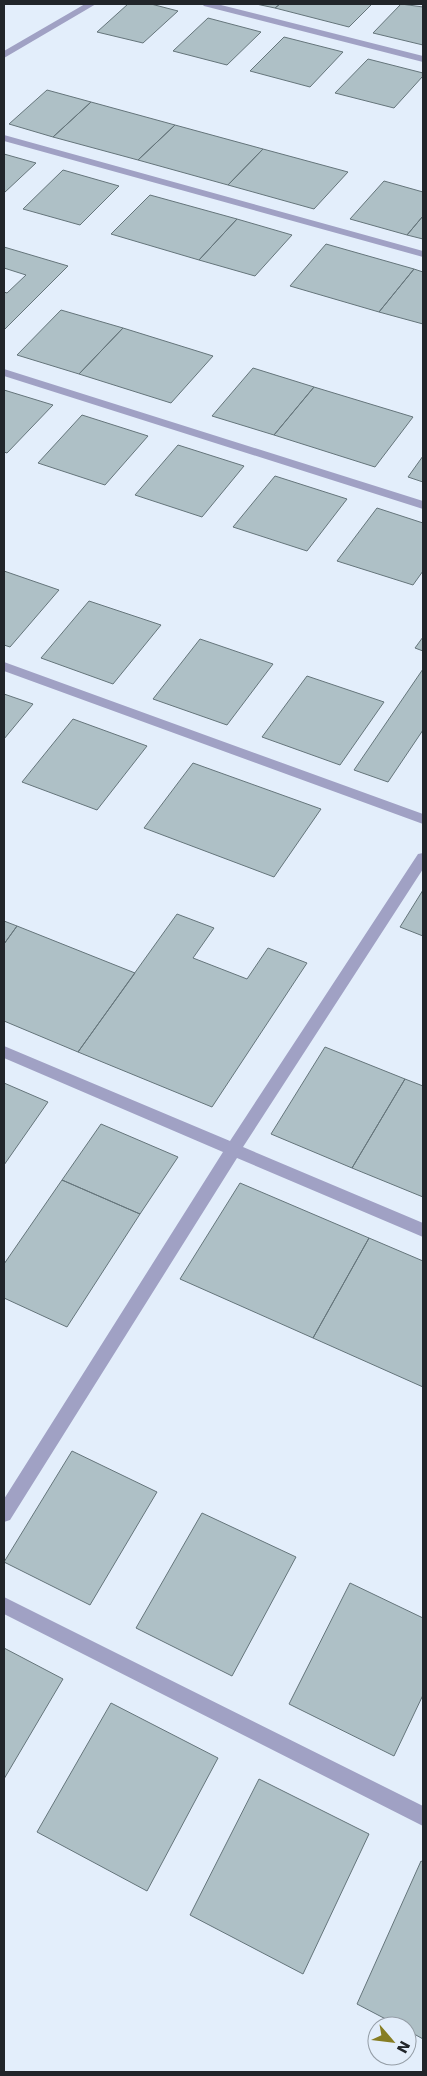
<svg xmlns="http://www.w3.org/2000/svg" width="427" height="2076" font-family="'DejaVu Sans',sans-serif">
<rect width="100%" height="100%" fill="#e3eefb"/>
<path fill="#aec0c6" stroke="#65757b" d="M128 4H151L178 11 143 43 97 32Z
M256 4H280L275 8Z
M280 4H372L349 27 275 8Z
M401 4 423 7V45L373 33Z
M208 18 261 32 227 65 173 51Z
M284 37 343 52 310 87 250 71Z
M368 59 423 73V76L394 108 335 93Z
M47 90 91 102 53 137 9 124Z
M91 102 175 125 138 160 53 137Z
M175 125 263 149 228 185 138 160Z
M263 149 348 172 314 209 228 185Z
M4 154 36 163 4 193Z
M63 170 119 186 80 225 23 209Z
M384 181 423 192V216L407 235 350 219Z
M150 195 237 219 199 260 111 234Z
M423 216V239L407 235Z
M237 219 292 235 255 276 199 260Z
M326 244 414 269 379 312 290 286Z
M4 247 68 266 4 330V292L7 293 26 275 4 268Z
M414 269 423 272V324L379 312Z
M61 310 123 328 79 374 17 355Z
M123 328 213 356 171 403 79 374Z
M253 368 314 387 274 435 212 416Z
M314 387 413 417 375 467 274 435Z
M4 390 53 405 7 453 4 452Z
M82 415 148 436 105 485 38 463Z
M178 445 244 466 202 517 135 495Z
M423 456V482L408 477Z
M275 476 347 499 307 551 233 527Z
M377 508 423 523V571L413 585 337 561Z
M4 571 59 590 10 647 4 645Z
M89 601 161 625 113 684 41 658Z
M423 637V651L415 648Z
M200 639 273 664 227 725 153 699Z
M423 669V730L388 782 354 770Z
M307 676 384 702 340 765 262 737Z
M4 694 33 704 4 739Z
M73 719 147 746 97 810 22 782Z
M193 763 321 809 274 877 144 828Z
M423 890V936L400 927Z
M177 914 214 928 193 958 247 979 268 948 307 963 212 1107 78 1052Z
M4 921 17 926 4 944Z
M17 926 135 973 78 1052 4 1021V944Z
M325 1047 405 1079 352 1168 271 1134Z
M405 1079 423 1086V1197L352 1168Z
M4 1083 48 1102 4 1165Z
M101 1124 178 1157 140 1214 62 1180Z
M62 1180 140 1214 67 1327 4 1298V1264Z
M240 1183 369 1238 313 1338 180 1279Z
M369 1238 423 1261V1387L313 1338Z
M72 1451 157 1492 90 1605 4 1562Z
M202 1513 296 1557 232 1676 136 1628Z
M350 1583 423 1618V1695L394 1756 289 1704Z
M4 1648 63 1679 4 1779Z
M111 1703 218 1758 147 1891 37 1832Z
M259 1779 369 1834 303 1974 190 1915Z
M421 1861 423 1862V2039L407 2030V2026H399L357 2004Z"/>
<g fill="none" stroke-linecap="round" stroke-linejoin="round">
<path fill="#a0a1c4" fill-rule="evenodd" d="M85 4H96L4 58V51Z
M202 4H217L423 56V62L204 6Z
M4 135 423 251V257L4 141Z
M4 369 423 501V509L4 376Z
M4 662 423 814V824L4 671Z
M423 853V869L243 1147 423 1223V1237L237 1158 10 1520 4 1522V1499L223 1152 4 1058V1046L230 1141 418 854Z
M4 1597 423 1806V1826L4 1614Z"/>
</g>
<rect width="427" height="2076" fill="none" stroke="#21252a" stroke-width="10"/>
<g transform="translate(392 2041) rotate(118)"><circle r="24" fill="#e3eefb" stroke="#959ea7"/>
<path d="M0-4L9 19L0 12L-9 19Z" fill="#867d23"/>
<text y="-8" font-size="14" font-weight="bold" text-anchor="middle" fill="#21252a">N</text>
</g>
</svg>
